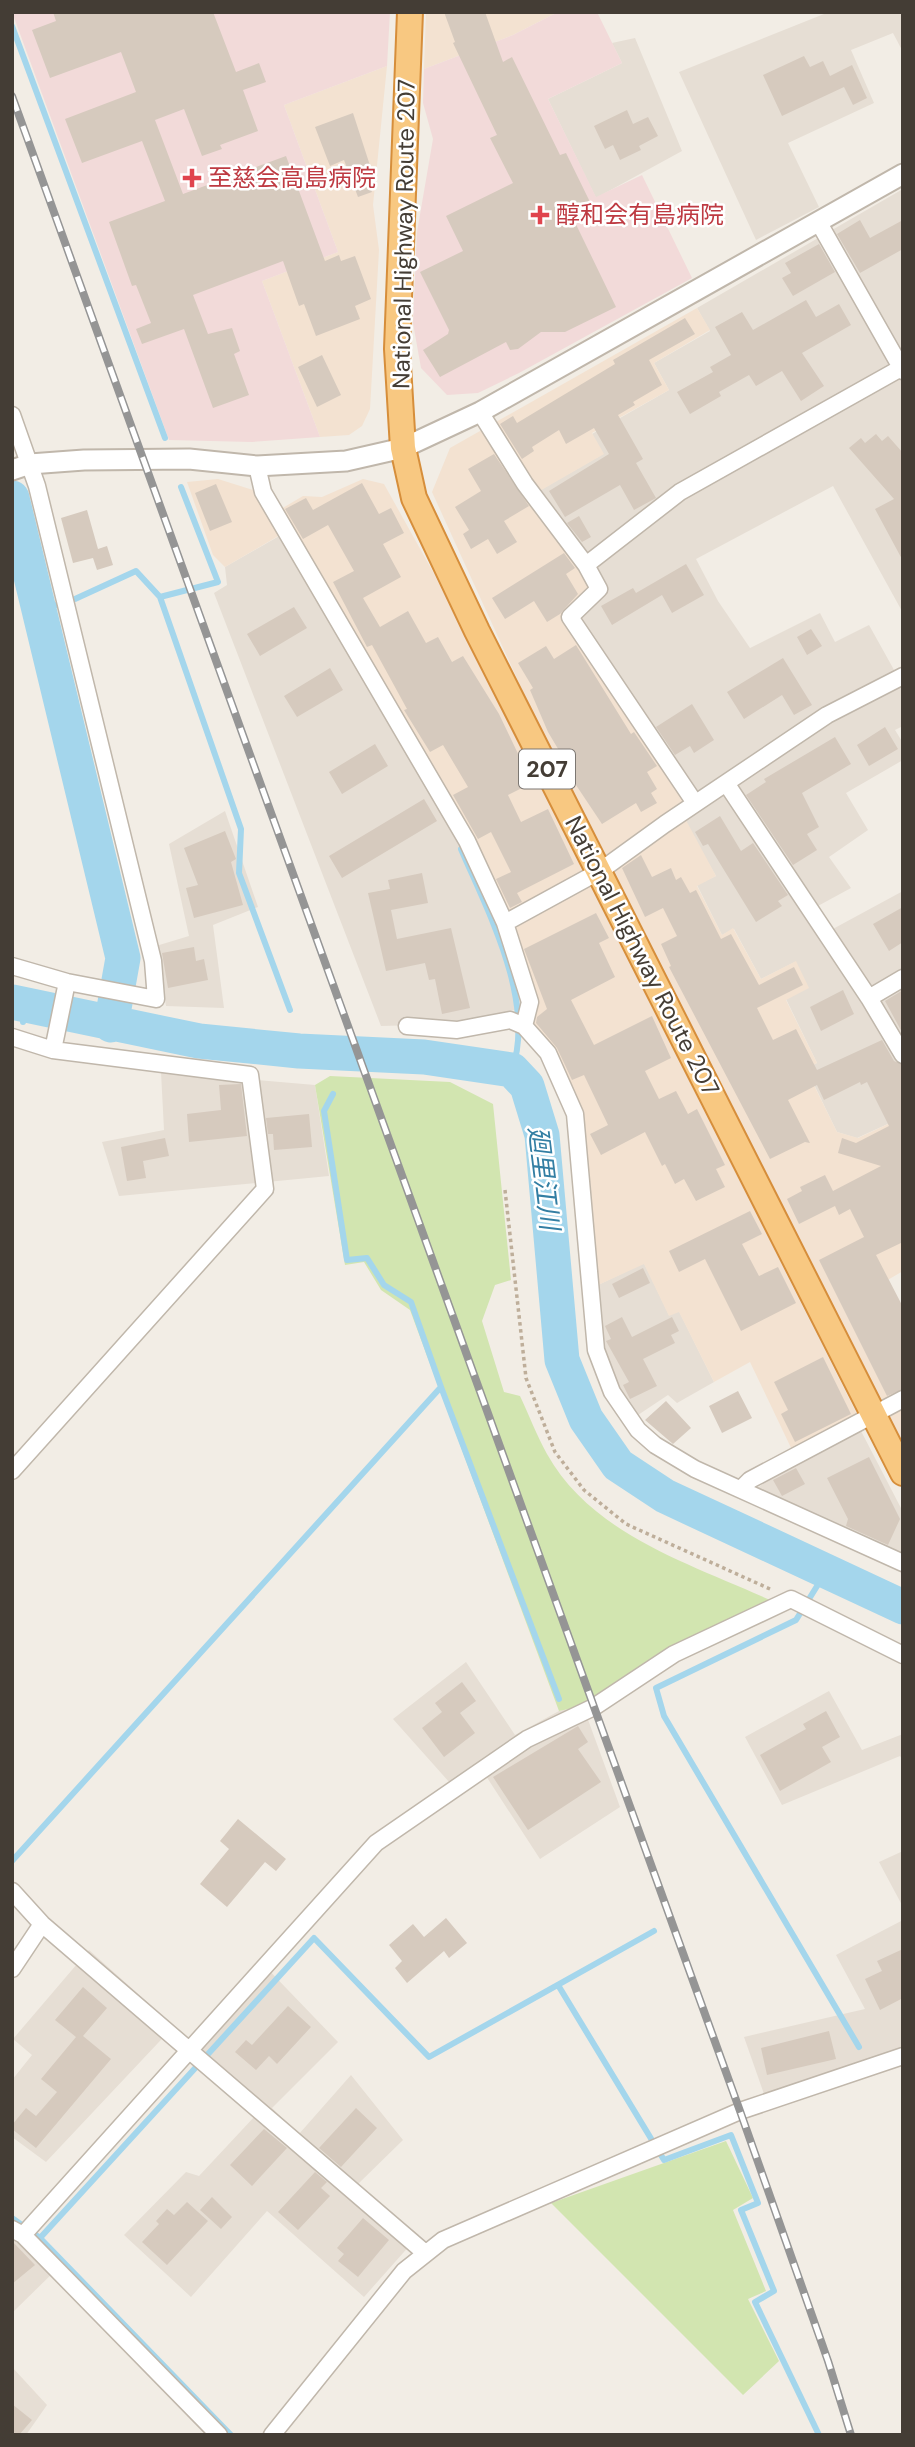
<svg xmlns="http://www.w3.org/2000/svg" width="915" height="2447" font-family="'DM Sans','Noto Sans JP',sans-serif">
<rect width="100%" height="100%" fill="#f2ede5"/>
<path fill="#e6ded4" d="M829 12H903V52L893 33 851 50 874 103 788 143 819 207 756 240 679 72Z
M635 38 682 151 596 198 548 99 622 63 612 43Z
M903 189V613L833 486 696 559 718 601 750 648 820 613 835 642 869 625 903 686V726L895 730 903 743V760L846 793 868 830 829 857 851 888 816 907 831 930 903 891V1117L857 1138 837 1132 806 1068 817 1063 786 999 795 962 761 979 734 929 722 935 697 885 716 876 565 616 530 496 603 454 592 434 669 390 654 363 710 331 697 308Z
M281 535 461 843 500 928 523 1008 456 1024 381 1026 214 593 227 585 225 567Z
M225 811 258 907 213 925 224 1008 166 1006 156 946 189 936 169 844Z
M161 1072 315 1085 329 1176 119 1196 102 1142 164 1130Z
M644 1263 669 1315 679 1311 714 1382 677 1403 668 1395 635 1417 617 1389 602 1349 596 1286Z
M861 1431 903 1512V1558L757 1489 769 1478Z
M466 1662 515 1735 559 1711 583 1706 620 1807 540 1859 486 1776 458 1792 393 1719Z
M829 1691 862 1750 903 1734V1761L900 1756 782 1805 745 1737Z
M903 1851V1907L879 1862Z
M903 1920V2047L764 2094 744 2037 865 2009 836 1955Z
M89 1950 174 2026 46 2162 12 2137V2080L32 2055 13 2039Z
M262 1963 338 2042 272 2108 299 2134 351 2075 403 2140 357 2185 419 2235 364 2297 267 2211 191 2297 124 2235 186 2172 199 2176 255 2116 181 2055Z
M12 2221 33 2235 61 2265 12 2313Z
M12 2367 47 2405 26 2435H12Z"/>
<path fill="#f3e2d1" d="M426 12H558L513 35 424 69Z
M387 66 373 205 379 250 370 409 362 426 349 435 320 437 262 281 338 252 284 105Z
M697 308 710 330 654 363 669 390 592 433 604 454 531 496 592 589 566 616 690 802 680 809 716 876 697 886 722 935 733 928 761 979 796 961 809 988 786 1000 817 1063 806 1069 837 1132 858 1138 903 1117 889 1220 903 1244V1271L874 1288 903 1333V1444L542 733 432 492 450 448Z
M218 479 253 490 281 509 303 496 322 497 363 479 384 484 433 572 859 1418 793 1452 750 1362 714 1382 679 1312 669 1316 644 1264 596 1286 581 1112 524 1021 523 1008 500 928 461 843 280 535 225 567 213 555 187 482Z"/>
<path fill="#f2dad9" d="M12 12H390L387 66 284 105 338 252 262 281 320 437 252 442 169 440Z
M558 12H597L622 63 548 99 596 197 642 175 692 278 519 373 478 393 447 395 421 368 413 323 417 232 433 139 423 103 424 69 513 35Z"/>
<path fill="#d2e5b0" d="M330 1076 450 1082 493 1104 511 1280 495 1285 482 1321 504 1392 520 1396C529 1415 537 1436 547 1454 593 1536 692 1564 772 1601L583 1706 559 1711 410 1310 381 1290 364 1262 345 1265 315 1085Z
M726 2141 753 2198 733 2210 766 2291 748 2299 779 2361 743 2395 551 2203Z"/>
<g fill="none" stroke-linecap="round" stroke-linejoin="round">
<path stroke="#a4d6ec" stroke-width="6" d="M12 26 165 438
M160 597 218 582 181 487
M41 610 75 599 136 571 160 597 241 829 239 873 290 1010
M461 849C488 912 536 1001 512 1070
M23 1022V1005
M441 1387 559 1699
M827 1570 796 1620 656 1688 664 1716 859 2047
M12 1861 441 1387 411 1302 384 1285 367 1258 347 1260 324 1111 333 1094
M558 1985 664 2160 731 2135 758 2203 741 2210 774 2291 755 2302 819 2435
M12 2218 40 2238 231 2435
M40 2238 314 1938 429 2057 654 1931"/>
<path stroke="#a4d6ec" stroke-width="35" d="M12 498 123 958 111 1025
M12 1002 199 1041 299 1051 424 1057 512 1070 527 1086 542 1135 562 1360 586 1419 618 1465 665 1496 903 1607"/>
</g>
<path fill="#d6cabe" d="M53 12H213L236 72 259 63 266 82 243 90 258 131 220 145 222 149 202 156 184 109 155 120 183 194 286 156 325 261 339 255 341 261 355 256 371 299 355 306 360 319 316 336 304 304 299 306 283 261 193 295 208 334 232 328 240 351 234 354 249 395 213 408 184 329 142 344 136 329 151 323 136 285 132 286 109 222 165 201 142 141 82 163 65 119 136 92 121 52 50 78 32 30 56 21Z
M444 12H485L503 62 512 57 560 155 566 153 590 202 570 212 616 307 565 332H541L518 349 510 350 506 342 440 377 423 350 448 334 449 330 420 272 463 251 446 216 513 183 490 138 497 135 453 43 455 42Z
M804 56 810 67 823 61 830 76 852 65 867 98 853 105 844 87 782 116 763 75Z
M627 110 633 124 648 117 658 136 639 146 641 150 620 160 613 145 605 149 594 126Z
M353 113 375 181 368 183 372 192 358 197 344 160 330 166 315 127Z
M860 220 870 238 903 220V249L860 273 837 234Z
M819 244 835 272 793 296 782 278 791 273 785 263Z
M806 300 816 317 839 304 851 325 802 353 824 386 801 401 782 371 756 386 749 375 719 392 721 396 690 414 677 392 713 372 710 367 731 355 715 327 742 312 753 330Z
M685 318 695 334 649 360 662 385 633 402 635 405 618 415 643 459 636 463 656 498 634 510 620 485 565 517 549 491 609 454 594 428 566 444 559 430 532 447 534 451 522 459 500 424 513 416 517 423 615 364 613 360Z
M322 355 341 395 317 407 298 367Z
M876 434 882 441 888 436 903 453V561L875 509 894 499 849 448 861 438 865 443Z
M494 454 529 506 504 521 517 542 497 554 488 539 471 549 463 534 469 530 455 507 481 491 468 469Z
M362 483 379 514 391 508 404 533 383 544 401 577 363 598 380 627 408 611 426 643 438 637 452 662 463 656 499 714 532 783 508 795 521 822 548 809 574 864 517 893 522 902 510 908 496 879 511 872 491 832 478 839 453 795 468 787 443 745 430 752 404 710 407 709 372 645 367 647 333 582 354 571 328 525 303 539 285 509 306 498 313 510Z
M216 484 232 522 210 531 195 493Z
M87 510 98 549 107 546 113 565 97 570 93 558 73 563 61 518Z
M579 516 591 537 582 542 567 523Z
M564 553 575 568 566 574 578 594 560 614 547 622 534 601 505 619 492 598Z
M686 564 704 595 672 613 662 595 612 625 601 606 633 588 636 593Z
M294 607 307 628 260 656 247 634Z
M811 629 822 646 807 655 797 637Z
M576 645 631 734 634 732 657 766 647 772 657 789 651 793 657 803 641 812 636 803 602 824 570 776 573 774 548 732 530 690 533 688 518 663 546 646 554 659Z
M783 658 812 705 794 715 782 695 744 719 727 692Z
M330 668 343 690 297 717 284 696Z
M692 704 714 740 694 753 690 746 675 755 656 727Z
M885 727 898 749 869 766 857 745Z
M835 737 851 764 802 793 819 827 807 834 817 850 793 865 746 795 766 782 764 779Z
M375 744 388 766 342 794 329 772Z
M424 799 437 821 342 878 329 856Z
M720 816 741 851 753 843 788 895 778 901 782 906 756 922 708 844 703 846 695 832Z
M225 831 236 859 231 862 243 905 194 918 186 888 198 885 184 848Z
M641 855 652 877 671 868 676 880 681 877 690 893 696 890 721 939 731 934 759 985 794 967 803 985 757 1008 773 1040 796 1029 817 1070 882 1040 894 1061 903 1065V1242L876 1255 903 1307V1389L887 1396 819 1260 864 1237 850 1209 839 1215 835 1206 799 1224 787 1199 802 1191 800 1187 825 1175 833 1191 881 1166 838 1153 842 1138 856 1143 889 1126 867 1082 861 1085 860 1082 824 1100 817 1085 788 1100 810 1143 805 1142 770 1159 669 967 671 966 661 944 677 936 663 908 645 917 622 868Z
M422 873 428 903 391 910 397 939 451 928 470 1008 442 1014 435 979 429 980 425 963 386 971 368 893 390 889 388 880Z
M903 907V942L889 951 873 924Z
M596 913 609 938 599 943 615 977 571 1000 594 1045 652 1016 671 1058 645 1071 659 1099 676 1091 688 1114 697 1109 725 1165 716 1169 725 1187 696 1201 684 1179 675 1184 665 1164 662 1166 645 1132 601 1155 590 1134 608 1125 584 1075 572 1080 557 1048 536 1023 537 1017 547 1009 524 949Z
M194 947 196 961 204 959 208 980 168 988 162 953Z
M843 990 854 1014 821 1031 810 1007Z
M903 990V1034L885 1001Z
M241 1084 247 1136 189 1142 187 1114 221 1110 219 1085Z
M309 1114 312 1147 274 1150 273 1134H268L266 1118Z
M165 1138 169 1156 143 1161 146 1178 127 1181 121 1147Z
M750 1211 762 1234 742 1244 759 1276 778 1267 796 1303 741 1331 705 1259 679 1272 669 1251Z
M643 1268 650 1283 619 1298 612 1284Z
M622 1317 632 1337 672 1317 679 1331 671 1335 675 1343 643 1359 657 1386 630 1399 623 1385 629 1382 606 1341 611 1339 605 1326Z
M823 1357 851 1414 795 1442 781 1414 788 1410 774 1382Z
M738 1391 752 1418 722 1433 709 1406Z
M666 1401 691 1428 673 1444 645 1420Z
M869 1457 900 1519 888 1545 846 1526 848 1519 827 1478Z
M796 1468 805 1484 782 1496 773 1480Z
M462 1682 476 1701 460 1713 475 1733 444 1757 422 1728 442 1712 435 1703Z
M826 1711 840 1737 822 1747 831 1762 780 1791 760 1755 806 1729 803 1724Z
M578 1726 588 1742 578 1749 601 1782 528 1830 493 1777Z
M238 1819 286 1859 276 1871 265 1862 227 1907 200 1884 229 1849 220 1841Z
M446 1918 467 1943 449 1958 444 1951 407 1983 395 1968 402 1961 389 1945 413 1924 424 1937Z
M903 1949V1998L880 2010 865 1979 882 1971 877 1961Z
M83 1987 107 2008 83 2036 111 2059 36 2148 12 2129V2125L26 2108 36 2116 57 2092 41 2079 76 2037 55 2020Z
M288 2006 311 2027 277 2064 269 2056 256 2070 235 2052 246 2040 252 2045Z
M829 2031 836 2059 767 2075 761 2048Z
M356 2108 377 2128 341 2167 319 2148Z
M264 2129 287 2148 252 2186 230 2165Z
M315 2172 327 2182 321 2188 330 2196 298 2230 278 2212Z
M212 2197 232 2217 221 2229 200 2210Z
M187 2202 208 2221 167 2265 142 2242 159 2224 156 2221 167 2209 174 2215Z
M363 2218 389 2240 358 2277 338 2261 344 2254 337 2248Z
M12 2241 35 2265 12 2284Z
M12 2404 32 2420 19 2435H12Z"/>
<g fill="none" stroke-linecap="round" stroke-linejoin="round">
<defs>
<path id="minor" d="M819 223 903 371
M480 412 525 484 586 565 680 492 901 368
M12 415 37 486 153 961 156 999 67 982 12 966
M257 466 263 492 467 841 505 923 530 1002 524 1026 548 1053 575 1114 596 1350 612 1392 638 1430 655 1445 695 1469 903 1563
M586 565 599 589 570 617 695 803
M726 783 869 998 903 1055
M505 923 600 871 665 824 827 715 903 676
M869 998 903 978
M407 1026 457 1030 510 1020 524 1026
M12 1037 53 1050 250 1075 265 1189 12 1471
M53 1050 67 982
M742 1488 750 1480 903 1399
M12 1891 42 1924 424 2252
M12 1969 42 1924
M12 2229 23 2235 219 2435
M23 2235 376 1843 527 1739 594 1707 674 1654 791 1599 903 1655
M272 2435 404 2271 443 2240 740 2111 903 2056"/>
<path id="tertiary" d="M12 470 30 464 84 460 189 459 257 466 346 461 403 448 480 412 903 174"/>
<path id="trunk" d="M410 12 397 349 403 448 414 498 477 631 903 1473"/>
</defs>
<use href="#minor" stroke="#c0b7ab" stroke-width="19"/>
<use href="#tertiary" stroke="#c0b7ab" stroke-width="23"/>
<use href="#trunk" stroke="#d68e3b" stroke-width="28"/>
<path stroke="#beae9a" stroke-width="3.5" stroke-dasharray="3.5 3.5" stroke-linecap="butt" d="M505 1190 526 1378 555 1452 584 1490 626 1524 770 1589"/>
<use href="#minor" stroke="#fff" stroke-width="16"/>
<use href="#tertiary" stroke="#fff" stroke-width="19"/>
<use href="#trunk" stroke="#f8c881" stroke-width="24"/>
<defs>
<path id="rail" d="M12 96 740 2111 828 2361 851 2435"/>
</defs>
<use href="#rail" stroke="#959595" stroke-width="8"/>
<use href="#rail" stroke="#fff" stroke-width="5" stroke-dasharray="16" stroke-linecap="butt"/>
</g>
<g fill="#e0444e" stroke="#fff" stroke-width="2.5">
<path d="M188.5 167.5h7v7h7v7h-7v7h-7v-7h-7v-7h7z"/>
<path d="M536.5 204.5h7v7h7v7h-7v7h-7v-7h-7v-7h7z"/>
</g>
<g text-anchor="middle" stroke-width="5" stroke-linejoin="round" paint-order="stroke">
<rect fill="#fff" stroke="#7c7772" stroke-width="2" x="519" y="749.5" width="56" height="39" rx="5"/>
<g font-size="23" font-weight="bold" fill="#443d35">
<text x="547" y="777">207</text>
</g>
<g font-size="24" fill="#be3a42" stroke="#fff" text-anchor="start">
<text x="208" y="186">至慈会高島病院</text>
<text x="556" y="223">醇和会有島病院</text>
</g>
<g font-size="24" fill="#443d35" stroke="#fff">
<text transform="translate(404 234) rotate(-89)" y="8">National Highway Route 207</text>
<text transform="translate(642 956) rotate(63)" y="8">National Highway Route 207</text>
</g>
<g font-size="26" font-style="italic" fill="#327ea3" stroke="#fff">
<text transform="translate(544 1178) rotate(83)" y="9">廻里江川</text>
</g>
</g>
<rect width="915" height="2447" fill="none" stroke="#443d35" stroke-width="28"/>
</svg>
